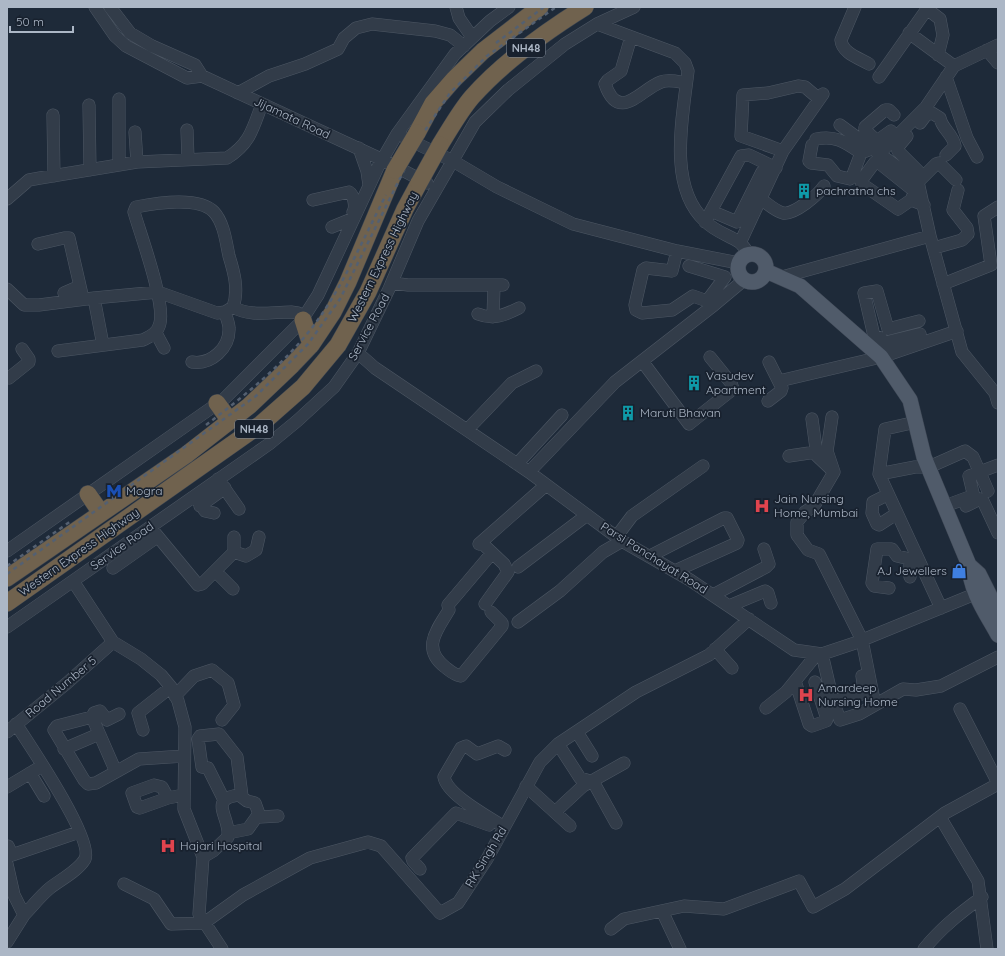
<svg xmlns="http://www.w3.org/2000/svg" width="1005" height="956" font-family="Quicksand,sans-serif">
<rect width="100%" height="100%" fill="#1e2a39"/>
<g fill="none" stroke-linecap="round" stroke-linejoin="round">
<defs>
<path id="minor" d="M95 7 115 36 126 46 187 78 202 76 383 160 427 183
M110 7 130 33 152 46 195 65 202 76
M456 7 459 18 472 37
M855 7 841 40C842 53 859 58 869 64
M597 24 675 53 685 63 688 71C683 116 667 186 705 221 714 231 728 235 739 242 743 245 746 250 749 254
M909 33 954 66
M631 37 621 71 608 80 605 84C619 124 641 89 661 82 669 79 679 82 686 83
M987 50 998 63
M879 77 927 9 940 19 943 35 938 55
M946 77 967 138 977 157
M238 93 269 76 305 64 338 49 344 38 356 28 372 24 435 31 450 35 464 46
M119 99V165
M89 105 90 170
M53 115 54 176
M920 123 926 115 932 113 940 118C942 129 953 134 955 146L946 155
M840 125 918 182 930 236
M187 130 188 159
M891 131 877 141 865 130V127L885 110H889L894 115
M135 132 137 162
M907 136 897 148 898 151 919 172
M405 138 453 161 497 187 573 224 677 251 739 263
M816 139C836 135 845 142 861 153L869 150
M812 145 809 161 811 163 828 165 837 176 850 179 852 177 861 153
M359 148 367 171 369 185
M783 151 741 136 743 95 768 93 798 86 805 87 818 98
M880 153 926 107 954 66 998 45
M918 182 936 164 939 163 956 180
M7 199 29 180 40 178 137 162 227 158C250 144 253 128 262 104
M313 200 349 192C354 195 356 207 353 212
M762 200C768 204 775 211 783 213 794 215 818 195 824 186
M911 200 898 209 862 184 861 181 875 162H878L913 190 914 193 911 200 924 205
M711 211 737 222 762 172
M705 222 741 156 749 155 776 168
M332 227 354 218
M740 243 783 151 823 94
M38 244 64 238H69L83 299
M934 248 962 240 968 234 967 228 953 210 958 190
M677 251 672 271 646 268 643 270 635 305 636 310 642 313 672 310 693 296 707 301 714 305
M689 266 725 277 707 301
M782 277 930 236 962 352 995 393 998 403
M392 283 408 285H503
M943 284 991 265 984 216 998 207
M7 289 24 305H39L94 298 158 292 217 313 225 312 233 307
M64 293 80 286
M94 298 103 345
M233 307C250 317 271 312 291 312L298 313 303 320
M478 314C493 320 505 315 519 308
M493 317 494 285
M156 333 164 348
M883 343 920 334
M58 351 143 340C151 336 158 333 160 323 165 301 141 236 134 212L136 207C156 203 199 196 214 212 224 223 226 242 229 256 234 272 239 290 233 307
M358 353 375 368 529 472 622 541 690 580 794 650 822 654 855 643 975 594
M889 355 881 338 874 336 864 293 877 291 888 329 919 321
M642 361 689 424 733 389 731 383 710 357
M192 362C211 365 230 348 229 328 229 323 226 317 225 312
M7 377 9 378 29 362V359L22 349
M779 381 881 357 957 331
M768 401 781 391 782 388 769 362
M832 417 827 451 834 472 814 506 805 512 797 522V535L808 550 819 554 862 640 875 705
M812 419 817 456 834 472
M467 430 512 383 536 371
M789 456 816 452
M517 464 562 415
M529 472 615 382 714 305 744 280
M879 474 885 429 916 422
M218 479 239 509
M887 495 873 502 872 513 877 524 879 525 896 514
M197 500 205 511 214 513
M200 506 225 488
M945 506 972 496 973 493 969 476 998 465
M966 506 980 499 983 501 998 533
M150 527 198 585 202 584 234 552 246 556 256 550 259 537
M617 536 632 516 703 466
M234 537V552
M479 544 546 485
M7 551 224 399 300 323 318 295 378 167 397 134 455 54 490 21 509 7
M650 556 724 518H727L738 540 737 543 675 571
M518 567 587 515
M113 568 157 537
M215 571 233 589
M910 577V559
M73 581 113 642 141 659 161 675 171 687 178 701 185 727 184 809 203 857 199 914 222 949
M889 588 874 586 872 583 877 549H892L897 556 918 561
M713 595 766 567 769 564 764 549
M485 604 508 572 504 564 486 547
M729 606 765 591 768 593 771 603
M941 608 879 474 915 467H929L965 451 973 457 988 491
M491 612 502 623V626L461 676C454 675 450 671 445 667 421 648 437 630 449 610L448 605 492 553
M518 622 560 591 603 552 622 541
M7 627 269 444 297 421 334 387 358 353 389 289 418 221 475 122 508 90 565 44 597 24 634 7
M715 649 732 668
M822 654 833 701 862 694 864 691 862 676
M795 681 809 724 812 726 826 721 827 719 815 682
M175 696 194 676 212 670 228 683 234 705 222 720
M833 701 840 720 859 714 903 689 916 690 941 686 998 657
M766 708 786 692 817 654
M960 709 998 783
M92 717 57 726 54 730 84 780 88 784 96 783 139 759 184 756
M16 724C29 744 94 840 85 859 78 871 60 880 50 888 40 896 33 906 24 915
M143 730 138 713 171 687
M7 732 67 683 113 642
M577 732 592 756
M558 744 580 778 593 782 595 785 616 823
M64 749 99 734
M116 772 92 717 94 713 100 711 107 720 119 714
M30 773 44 796
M526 786 570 826
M7 787 42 766
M168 798 140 808 137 807 132 793 154 785 162 787 168 798 183 795
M224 800 208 768 202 767 198 739 200 736 219 734 237 757 242 796
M555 812 583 786 624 763
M940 817 978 881 987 949
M504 827C489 817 447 795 444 777L461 748 466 746 477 754 498 746 505 750
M228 833 248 829 258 815
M8 846 12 855 79 832
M203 857 213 851 228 837C231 818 207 799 239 795L247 801 255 803 260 817 278 816
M7 864 14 895 24 915 7 942
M420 869 413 861 412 858 456 813 489 825
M124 884 154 899 171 924 204 923 243 895 310 858 368 842 381 846 440 913 458 903 487 859 540 762 558 744 636 692 709 655 749 619
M662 911 680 949
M611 929 624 919 684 906 724 909 799 881 813 907 845 889 945 813 998 784
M924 949C941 928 960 913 982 897"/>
<path id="major" d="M738 268a14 14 0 1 1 28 0a14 14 0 1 1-28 0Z
M766 271 800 286 881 357 910 400 924 457 969 565C970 591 986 613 998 635
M969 565 979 574 998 612"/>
<path id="highway" d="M417 133 433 103 454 79 483 51 540 7
M440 145C450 129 460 111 472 97 504 61 545 32 585 7
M303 320 311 345
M217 403 230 421
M88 494 101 513
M7 578 186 455 249 406 292 365 311 345 333 312 348 282 395 170
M7 603 261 424 303 387 338 345 368 292 405 209 419 183"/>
</defs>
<use href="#minor" stroke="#4d5764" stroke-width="13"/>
<use href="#major" stroke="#3c4553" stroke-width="16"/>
<use href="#highway" stroke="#3a4451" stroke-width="18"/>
<use href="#minor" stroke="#323c49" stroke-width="12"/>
<use href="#major" stroke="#505b6a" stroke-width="15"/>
<use href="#highway" stroke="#70624e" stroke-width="17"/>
<path stroke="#546071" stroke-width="2.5" stroke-dasharray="4 4" stroke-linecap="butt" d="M496 43 544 7
M206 425C248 393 292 358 322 314 347 277 365 235 386 195
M7 566 71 521
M7 574 256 396 308 344 340 299 420 138 450 93 487 56 556 7"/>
<defs>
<path id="highway-bridge" d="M395 170 417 133
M419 183 440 145"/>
</defs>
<use href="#highway-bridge" stroke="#3a4451" stroke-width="18" stroke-linecap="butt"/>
<use href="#highway-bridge" stroke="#70624e" stroke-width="17"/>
</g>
<defs>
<symbol id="building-bare" viewBox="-9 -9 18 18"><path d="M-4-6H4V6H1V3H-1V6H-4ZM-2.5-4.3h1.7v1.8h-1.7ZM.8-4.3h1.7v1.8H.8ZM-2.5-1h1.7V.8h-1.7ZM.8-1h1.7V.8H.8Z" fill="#0f9aa8" stroke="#18212e" stroke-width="2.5" paint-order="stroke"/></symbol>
<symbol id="metro-bare" viewBox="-9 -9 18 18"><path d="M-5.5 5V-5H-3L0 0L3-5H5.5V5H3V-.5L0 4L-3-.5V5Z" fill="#1a4fb4" stroke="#18212e" stroke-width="2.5" paint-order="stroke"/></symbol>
<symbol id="hospital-bare" viewBox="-9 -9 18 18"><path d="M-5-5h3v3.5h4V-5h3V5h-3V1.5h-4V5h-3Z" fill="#e0444e" stroke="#18212e" stroke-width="2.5" paint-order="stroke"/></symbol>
<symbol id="shop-bare" viewBox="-9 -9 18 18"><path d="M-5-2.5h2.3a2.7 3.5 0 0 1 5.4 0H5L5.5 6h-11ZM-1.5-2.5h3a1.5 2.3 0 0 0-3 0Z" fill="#3f7fe0" stroke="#18212e" stroke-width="2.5" paint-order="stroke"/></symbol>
</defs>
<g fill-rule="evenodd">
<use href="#building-bare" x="793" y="180" width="22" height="22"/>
<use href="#building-bare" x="683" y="372" width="22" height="22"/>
<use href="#building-bare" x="617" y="402" width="22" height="22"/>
<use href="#metro-bare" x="103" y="480" width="22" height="22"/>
<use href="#hospital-bare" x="751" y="495" width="22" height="22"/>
<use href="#shop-bare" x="948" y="560" width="22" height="22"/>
<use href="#hospital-bare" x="795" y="684" width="22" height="22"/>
<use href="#hospital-bare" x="157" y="835" width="22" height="22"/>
</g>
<g text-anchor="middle" stroke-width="3.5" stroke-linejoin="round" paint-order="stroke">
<g fill="#18212e" stroke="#808a98" stroke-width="1">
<rect x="507" y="39" width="38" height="18" rx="3"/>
<rect x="235" y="420" width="38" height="18" rx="3"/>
</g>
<g font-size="11" font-weight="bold" fill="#acb7c6">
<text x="526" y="52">NH48</text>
<text x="254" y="433">NH48</text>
</g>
<g font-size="12" fill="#acb7c6" stroke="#18212e">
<text transform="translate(292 118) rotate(25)" y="4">Jijamata Road</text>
<text transform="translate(383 257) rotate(-64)" y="4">Western Express Highway</text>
<text transform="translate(369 327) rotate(-62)" y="4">Service Road</text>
<text transform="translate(122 546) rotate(-35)" y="4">Service Road</text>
<text transform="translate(79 552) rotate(-35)" y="4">Western Express Highway</text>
<text transform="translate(654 558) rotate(32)" y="4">Parsi Panchayat Road</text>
<text transform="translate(61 687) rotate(-40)" y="4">Road Number 5</text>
<text transform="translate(486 857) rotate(-59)" y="4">RK Singh Rd</text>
</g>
<g font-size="12" fill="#acb7c6" stroke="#18212e" text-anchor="start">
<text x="816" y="195">pachratna chs</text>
<text x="706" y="380">Vasudev<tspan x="706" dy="14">Apartment</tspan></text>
<text x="640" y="417">Maruti Bhavan</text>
<text x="126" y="495">Mogra</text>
<text x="774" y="503">Jain Nursing<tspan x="774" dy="14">Home, Mumbai</tspan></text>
<text x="947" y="575" text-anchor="end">AJ Jewellers</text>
<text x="818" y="692">Amardeep<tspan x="818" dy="14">Nursing Home</tspan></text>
<text x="180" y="850">Hajari Hospital</text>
</g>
</g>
<rect width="1005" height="956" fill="none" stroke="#acb7c6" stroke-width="16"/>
<path d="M10 26v6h63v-6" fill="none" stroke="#acb7c6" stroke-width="2"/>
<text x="16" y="26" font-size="12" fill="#acb7c6" stroke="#18212e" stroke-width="3" paint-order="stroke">50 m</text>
</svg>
